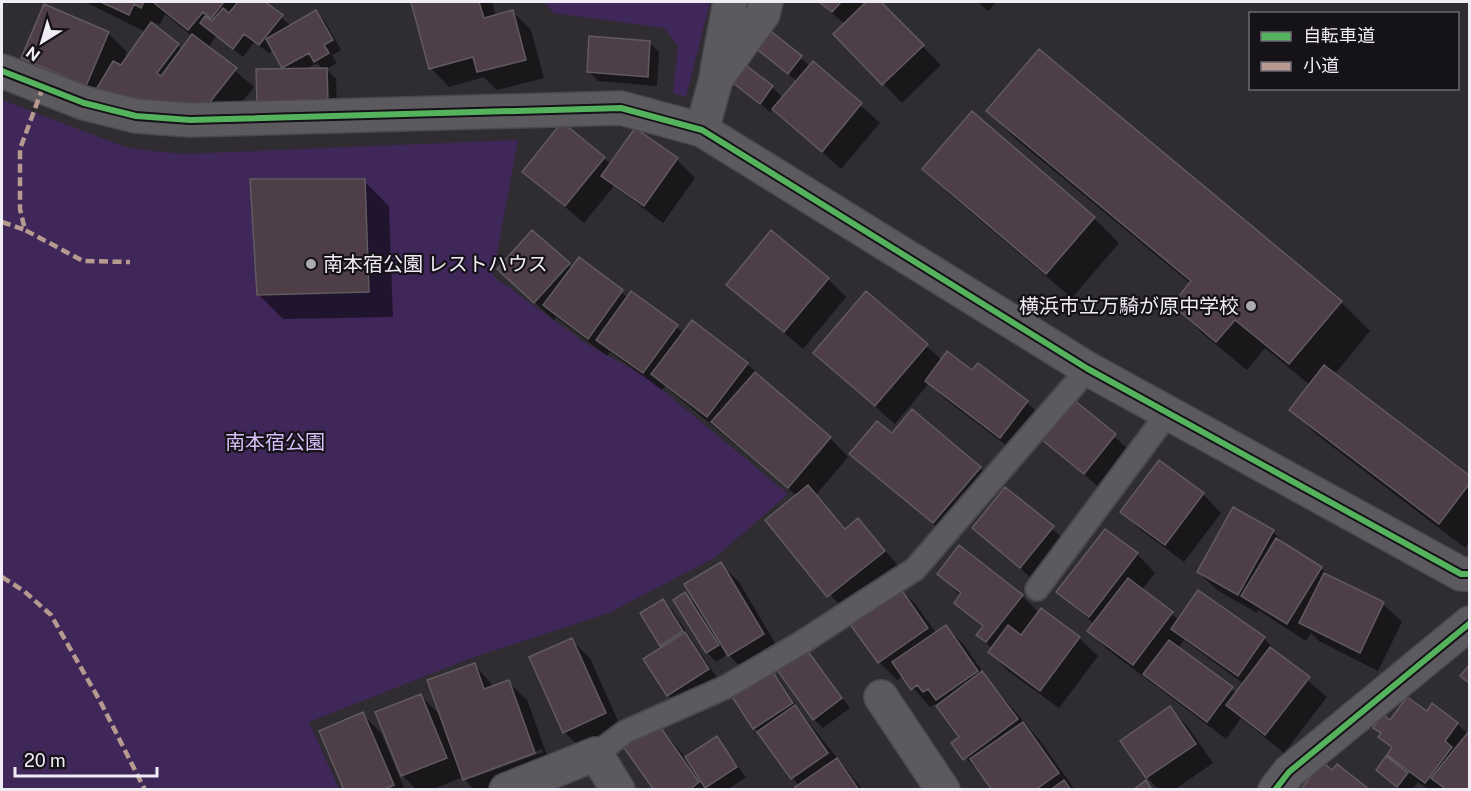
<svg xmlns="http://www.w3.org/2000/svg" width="1471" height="791" font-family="'Public Sans','Noto Sans JP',sans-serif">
<rect width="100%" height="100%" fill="#2f2c32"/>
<path fill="#3f2759" d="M544 2H710L686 97 673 93 678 46 664 28 554 13Z
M2 100 128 148 182 154 518 140 493 276 584 342 648 378 788 494 716 557 609 613 474 657 309 722 339 789H2Z"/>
<path fill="#0007" fill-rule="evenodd" d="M85 2H263L291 26 316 12 325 22 341 50 332 55 337 63 326 69 336 79 337 111 287 70 273 49 269 53 254 42 243 57 216 36 208 48 254 87 224 124 41 76 23 57 108 33 127 52 122 66 146 32ZM165 14 192 36 182 49 151 24 152 21 160 25ZM317 63 324 70H305Z
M413 2H492L496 16 513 12 531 30 544 78 497 90 484 77 449 87 431 68Z
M818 2H879L941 65 902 103 835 34 845 24Z
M977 2H996L988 11Z
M763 27 810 66 813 63 880 123 841 169 773 108 770 112 735 83 772 87 783 98 797 81 761 52Z
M650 43 659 52 657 86 598 81 588 71Z
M988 111 1341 302 1370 331 1334 375 1470 478V541L1465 548 1316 434 1291 410 1310 385 1265 348 1247 370 1203 334 1174 305 1191 284 1017 140Z
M972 113 1094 218 1119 243 1072 298 949 194 924 169Z
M636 130 677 160 695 178 663 223 614 186 584 223 524 172 604 158 611 165Z
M364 181 389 206 393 317 283 319 258 294Z
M533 232 572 268 579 259 628 298 631 293 684 333 693 322 747 364 830 438 848 457 816 495 847 529 858 520 902 570 847 614 767 520 797 496 665 386 662 390 610 352 607 356 556 317 554 320 518 287Z
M828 279 846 297 803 349 728 284Z
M867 294 942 360 973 372 1027 402 1045 421 1019 455 945 399 929 383 895 424 815 353Z
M1075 402 1134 454 1103 491 1044 440Z
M892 435 980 468 998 486 952 540 851 454Z
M1160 462 1203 494 1221 513 1184 562 1141 530 1122 511Z
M1005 489 1072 546 1039 585 974 528Z
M1233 509 1273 532 1290 548 1321 568 1332 578 1383 604 1402 622 1378 671 1319 641 1311 633 1306 641 1258 610 1257 613 1217 590 1198 572Z
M1137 554 1155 573 1142 590 1179 620 1264 638 1282 658 1327 697 1284 753 1241 718 1226 739 1107 649 1089 631 1094 624 1058 592ZM1184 640 1244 684 1237 694 1178 648Z
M720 564 739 582 781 653 747 674 728 654 716 662 707 652 685 594 698 607Z
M939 574 1022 596 1039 613 1041 610 1079 638 1098 656 1059 708 1008 671 990 652 992 649 978 634 983 628 956 603 961 596Z
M898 587 916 605 936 633 946 627 964 645 987 678 1041 742 1075 790H994L953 743 961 737 938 706 936 704 930 707 903 676 897 680 879 662Z
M662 600 672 610 718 679 678 705 668 695 664 647 662 645Z
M571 640 590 658 623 732 583 750 564 732Z
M804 648 850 708 823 728 814 719Z
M475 665 494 687 508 682 527 700 553 772 504 790H474L463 777 431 790H417L399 772 420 695 442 717ZM542 749 543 752 472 778V775Z
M769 668 778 677 801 713 863 790H799V786L755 728Z
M1170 708 1188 727 1213 763 1174 790H1159L1147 777Z
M1427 713 1457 724 1468 734 1470 790H1429L1418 782 1412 790H1401L1387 779 1401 767 1389 755 1393 749 1375 727Z
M362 714 381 733 405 790H346Z
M656 723 686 758 716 738 746 777 727 790H656Z"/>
<path fill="#4e3e48" stroke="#605b5f" stroke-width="1.5" d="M101 2H144L141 8 134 4 129 15Z
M153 2H224L211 19 203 12 188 30Z
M238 2H265L283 15 259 45 244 34 233 49 200 23 205 16 212 21 223 8 229 13Z
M411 2H479L484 18 513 10 526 60 477 72 473 57 429 69Z
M819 2H841L832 12Z
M866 2H881L924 45 882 85 833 34Z
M44 4 109 32 86 86 21 58Z
M316 10 333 40 324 45 329 53 314 62 309 53 282 68 266 39Z
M151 22 179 44 157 73 161 76 192 34 237 68 206 107 124 100 94 93 113 61 121 65Z
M763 25 802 56 788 74 749 43Z
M589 36 650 41 648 77 587 72Z
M1039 49 1342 301 1289 364 1235 320 1216 342 1172 305 1191 281 986 111Z
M813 61 862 103 822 152 772 109Z
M747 66 773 86 760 104 733 83Z
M327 68 328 102 257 104 256 69Z
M972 111 1095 217 1046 274 922 169Z
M562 122 605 157 565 206 522 172Z
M635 128 678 158 644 206 601 176Z
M250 179H365L369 292 257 295Z
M532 230 570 263 534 303 497 269Z
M771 230 829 278 784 332 726 285Z
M579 257 623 290 588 339 543 305Z
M631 291 678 325 643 373 596 340Z
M866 291 928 344 875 406 813 353Z
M692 320 748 363 707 417 651 374Z
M947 351 972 370 978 363 1028 401 1000 438 925 381Z
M1324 365 1470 476V483L1439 524 1289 410Z
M755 372 831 437 788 488 711 422Z
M1074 400 1116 434 1084 474 1042 440Z
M912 409 981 467 933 523 849 454 877 421 892 433Z
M1159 460 1204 493 1165 545 1120 512Z
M808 485 845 529 858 518 885 551 827 597 765 520Z
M1005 487 1054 526 1020 568 972 528Z
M1233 507 1274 530 1238 595 1197 572Z
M1105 529 1138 553 1089 617 1056 592Z
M1276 538 1322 567 1287 624 1241 596Z
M959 545 1023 595 986 642 976 635 983 626 954 603 961 593 937 574Z
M721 562 764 634 728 656 684 584Z
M1324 573 1384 602 1360 653 1299 623Z
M1128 578 1173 612 1133 665 1087 631Z
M898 585 928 628 878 663 847 620Z
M1198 590 1265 637 1238 676 1171 629Z
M685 592 719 645 706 653 673 600Z
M663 599 683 631 660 646 640 613Z
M1041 608 1080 637 1040 691 988 652 1008 625 1021 635Z
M946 625 978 671 936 700 928 689 923 692 917 685 911 690 892 662Z
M685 632 709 669 667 696 643 659Z
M572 638 606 713 563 733 529 657Z
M1169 640 1233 687 1207 722 1143 674Z
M804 646 842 698 813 720 775 667Z
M1270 647 1310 677 1265 735 1226 705Z
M475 663 484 689 509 680 535 753 463 780 427 680Z
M1470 664V684L1460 676Z
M769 666 793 703 753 729 729 692Z
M982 671 1018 719 963 760 951 743 959 737 936 706Z
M421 694 447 758 401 776 375 712Z
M1407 697 1427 711 1432 703 1458 723 1445 741 1452 747 1425 783 1387 755 1392 747 1378 737 1381 733 1373 728 1382 714 1390 720Z
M795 705 828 753 791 779 757 732Z
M1170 706 1196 744 1146 778 1120 741Z
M363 712 394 785 383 790H344L319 731Z
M656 721 699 782 689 790H654L622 745Z
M1023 722 1059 773 1035 790H992L970 759Z
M1470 730V790H1447L1431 778Z
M717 736 737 767 705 788 685 757Z
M1386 756 1408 773 1397 787 1376 770Z
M837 758 859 790H797L795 787Z
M1322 762 1332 770 1337 764 1370 790 1301 789Z
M1064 780 1071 790H1050Z
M1146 780 1152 790H1133Z"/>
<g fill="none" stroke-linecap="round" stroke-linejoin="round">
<defs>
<path id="service" d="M1037 589 1168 413
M596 754 625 732 726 687 801 643 915 569 1088 369"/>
<path id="minor" d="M2 71 84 103 136 116 190 120 621 108 702 130 1088 369 1461 574H1470
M717 71 730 2
M702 130 716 79 763 14 766 2
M881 697 943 790
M506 790 596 754 618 790
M1275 790 1289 772 1470 623"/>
</defs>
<use href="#service" stroke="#4a484e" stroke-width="26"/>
<use href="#minor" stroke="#4a484e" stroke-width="36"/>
<use href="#service" stroke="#5c5a5f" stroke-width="22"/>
<use href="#minor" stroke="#5c5a5f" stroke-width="33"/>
<path stroke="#b69a8f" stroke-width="4.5" stroke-dasharray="9 4.5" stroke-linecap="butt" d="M43 87 20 149V209L25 230 83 261 130 262
M2 222 25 230
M2 577 24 591 51 615 100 701 145 790"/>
<defs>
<path id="cycleway" d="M2 71 84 103 136 116 190 120 621 108 702 130 1088 369 1461 574H1470
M1275 790 1289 772 1470 623"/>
</defs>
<use href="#cycleway" stroke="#151218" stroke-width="10"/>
<use href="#cycleway" stroke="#56b35d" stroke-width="6"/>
</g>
<g fill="#aca9b1" stroke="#151218" stroke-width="2">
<circle cx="311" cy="264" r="6"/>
<circle cx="1251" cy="306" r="6"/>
</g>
<g text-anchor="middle" stroke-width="4.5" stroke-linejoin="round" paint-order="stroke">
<g font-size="20" fill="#f0ecf6" stroke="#151218" text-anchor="start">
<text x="323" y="271">南本宿公園 レストハウス</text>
<text x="1239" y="313" text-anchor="end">横浜市立万騎が原中学校</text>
</g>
<g font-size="20" fill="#d9bffa" stroke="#151218">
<text x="275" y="449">南本宿公園</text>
</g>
</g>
<rect width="1471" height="791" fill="none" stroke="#f0ecf6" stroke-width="6"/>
<rect x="1249" y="12" width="210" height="78" fill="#151218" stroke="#6d6971" stroke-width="1.5"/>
<rect x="1261" y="32" width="30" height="9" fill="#56b35d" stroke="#6d6971" stroke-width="1.5"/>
<text x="1303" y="42" font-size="18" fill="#f0ecf6">自転車道</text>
<rect x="1261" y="62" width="30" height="9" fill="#b69a8f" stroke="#6d6971" stroke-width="1.5"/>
<text x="1303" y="72" font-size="18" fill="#f0ecf6">小道</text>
<g transform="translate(42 42) rotate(217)" stroke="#151218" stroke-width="4.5" paint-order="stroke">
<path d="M0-4.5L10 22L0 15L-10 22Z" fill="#f0ecf6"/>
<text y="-9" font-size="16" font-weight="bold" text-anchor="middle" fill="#f0ecf6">N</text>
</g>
<path d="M15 767v9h142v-9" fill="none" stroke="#f0ecf6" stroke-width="3"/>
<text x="24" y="767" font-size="18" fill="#f0ecf6" stroke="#151218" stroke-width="4.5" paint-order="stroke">20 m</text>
</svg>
